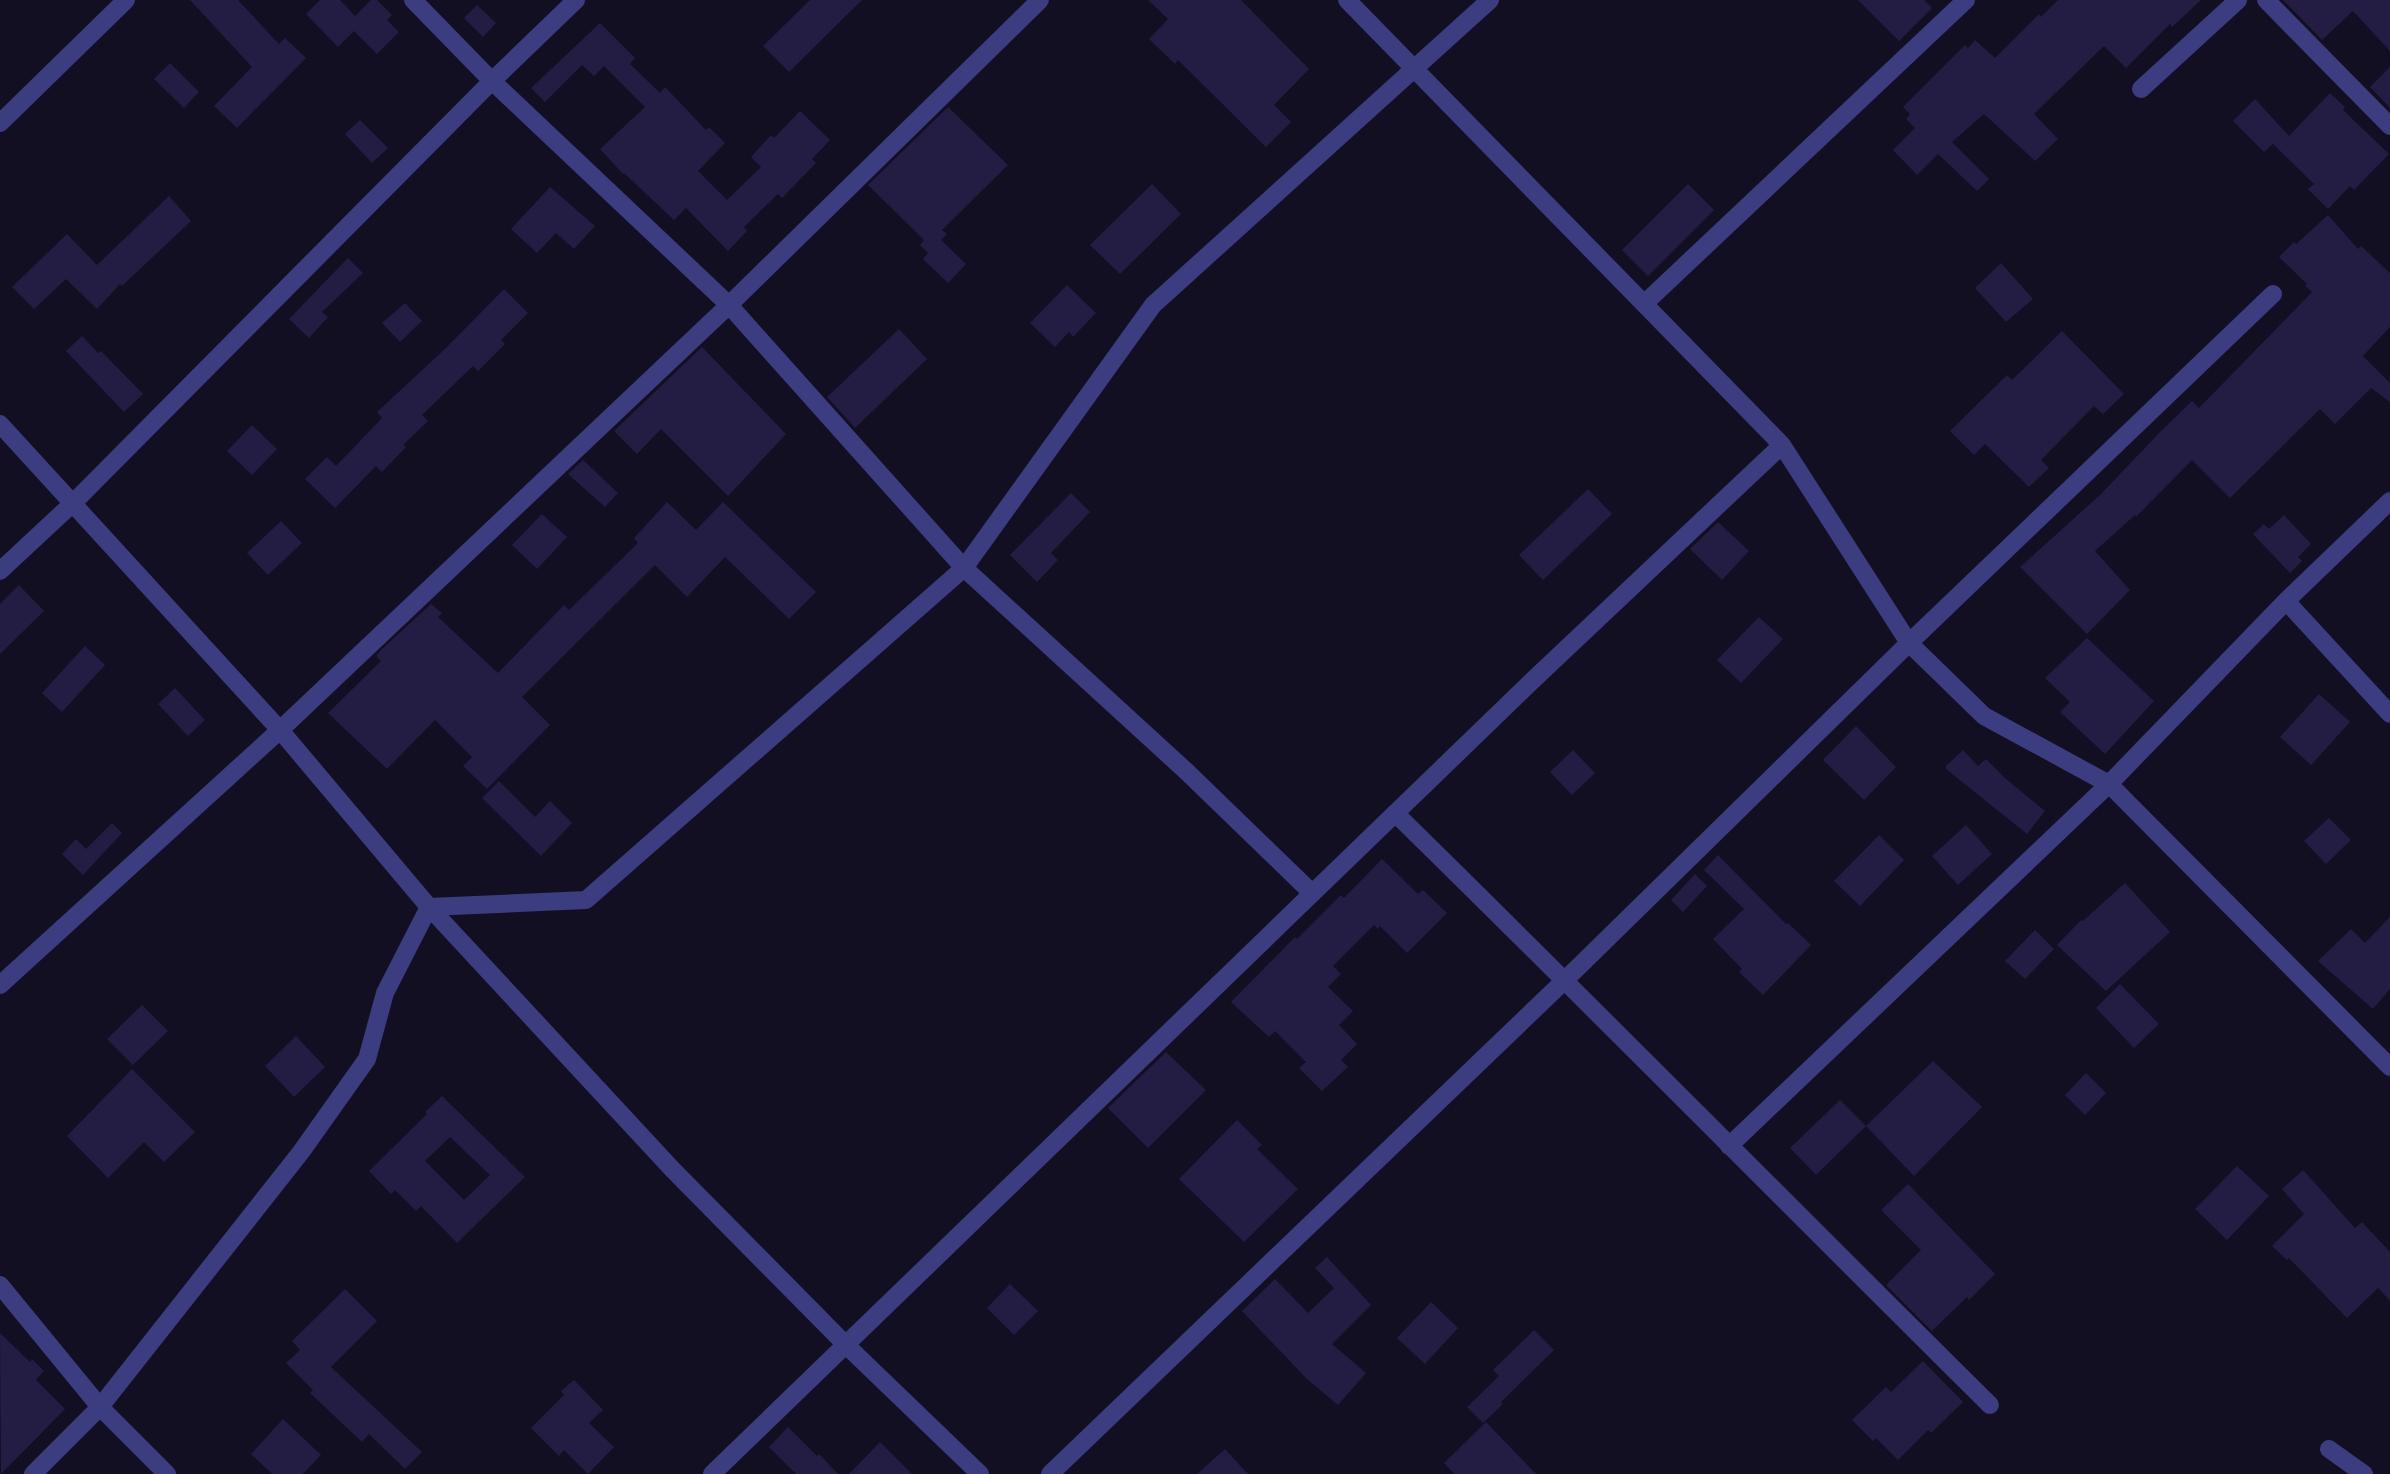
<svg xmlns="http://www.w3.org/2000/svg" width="2390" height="1474" font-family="'Alegreya Sans',sans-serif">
<rect width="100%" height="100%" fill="#120f23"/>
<path fill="#231c43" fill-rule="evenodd" d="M190 0H238L279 44 285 38 306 58 237 128 214 106 252 67Z
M320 0H340L355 16 371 0H377L392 15 387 20 399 32 377 54 354 31 338 47 306 14Z
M810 0H862L789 72 763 46Z
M1148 0H1241L1309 69 1274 105 1291 122 1266 147 1178 60 1175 64 1149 39 1168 19Z
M1858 0H1924L1932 8 1899 41Z
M2058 0H2201L2172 27 2170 24 2126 68 2104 46 2034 114 2058 139 2035 161 1984 114 1952 142 1989 179 1977 191 1938 154 1917 175 1893 150 1915 128 1906 119 1910 114 1903 107 1965 45 1968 48 1975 40 1995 58 2039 14 2041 17Z
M2283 0H2390V51L2353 11 2322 40Z
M477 5 496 23 483 37 464 18Z
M600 23 635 58 630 64 660 93 665 87 706 130 709 127 725 143 698 171 727 200 761 167 751 157 771 135 774 138 800 111 830 140 812 159 816 163 782 198 778 194 744 227 747 231 728 251 686 208 674 220 624 173 623 174 600 149 645 107 604 66 594 76 582 65 545 102 531 88Z
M170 63 199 92 184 108 154 79Z
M2390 67V108L2370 87Z
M2330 93 2345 107 2343 110 2389 154 2354 190 2350 186 2328 209 2308 189 2314 184 2273 144 2264 152 2233 121 2255 99 2289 136Z
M948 107 1008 165 942 230 947 234 941 240 966 264 948 283 923 259 928 253 920 245 924 240 868 185Z
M360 120 388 148 372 163 345 134Z
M1152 184 1181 214 1120 274 1090 245Z
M1688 184 1714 210 1648 276 1622 250Z
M550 187 595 226 574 249 556 233 537 253 511 229Z
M169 196 191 221 122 286 120 284 97 309 66 279 34 309 12 287 67 234 97 265Z
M2328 215 2358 249 2361 246 2390 273V327L2363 356 2390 383V402L2371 388 2335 424 2320 409 2230 498 2192 460 2136 517 2135 515 2095 551 2130 590 2087 634 2020 567 2101 494 2160 432 2192 401 2199 408 2312 292 2305 286 2307 284 2279 257 2294 242 2296 244Z
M348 258 363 273 322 312 328 317 309 338 289 319Z
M2001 263 2033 299 2006 322 1975 288Z
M1067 285 1096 313 1073 337 1069 332 1055 347 1030 323Z
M504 289 528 313 501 340 505 344 478 371 473 366 422 415 428 421 403 445 406 447 382 472 376 466 335 508 305 479 327 457 336 466 382 418 377 412 446 348Z
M405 303 422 321 400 342 382 323Z
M899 329 927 359 855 428 827 397Z
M2062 331 2124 394 2103 414 2094 406 2041 460 2049 468 2029 487 1985 444 1974 455 1950 431 2007 375 2012 380Z
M82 336 98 353 101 351 143 394 124 412 66 351Z
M702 347 786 434 728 496 661 429 637 454 614 431Z
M252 425 277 449 252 475 227 451Z
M583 460 618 493 605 507 568 474Z
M1588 489 1612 514 1543 580 1519 555Z
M1071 493 1090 512 1051 553 1058 560 1037 582 1010 555Z
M667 502 696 530 723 502 816 592 789 619 725 557 687 597 655 565 522 697 550 725 487 789 463 766 472 757 435 720 387 769 328 713 381 661 376 656 381 650 431 604 442 613 438 617 498 673 564 605 569 610 638 543 634 538Z
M542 514 567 537 537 569 512 545Z
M2284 515 2311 544 2298 557 2302 561 2290 573 2253 534 2264 524 2269 529Z
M281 521 302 543 268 575 247 553Z
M1718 522 1749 551 1722 580 1690 549Z
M19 585 44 611 0 654V604Z
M1759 617 1783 639 1741 683 1717 660Z
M2087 638 2154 701 2105 754 2060 712 2070 702 2045 678Z
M85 646 105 665 62 712 42 693Z
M175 688 205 720 188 736 158 704Z
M2319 694 2350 722 2311 765 2280 737Z
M1856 726 1896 767 1864 800 1823 760Z
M1573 750 1595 773 1572 795 1550 772Z
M1963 750 1978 766 1986 759 2005 778 2045 811 2027 834 1946 769V766Z
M499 781 535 817 550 801 572 823 541 856 482 798Z
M2329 818 2351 840 2326 864 2304 841Z
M112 823 122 833 83 875 62 854 76 839 86 849Z
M1966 825 1992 854 1958 885 1932 856Z
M1879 835 1904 860 1860 906 1834 881Z
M1718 855 1786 924 1788 923 1811 945 1763 995 1739 972 1742 969 1713 939 1744 909 1704 870Z
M1382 859 1418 894 1423 890 1447 913 1407 953 1380 926 1378 929 1374 925 1333 966 1341 974 1328 987 1353 1011 1339 1025 1357 1044 1341 1060 1348 1067 1322 1091 1299 1068 1306 1062 1275 1031 1269 1037 1231 1002 1295 937 1297 939 1341 895 1344 898Z
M1695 874 1707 886 1683 912 1671 900Z
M2125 883 2170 932 2106 991 2057 945 2081 920 2083 921Z
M2390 917V989L2373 1009 2318 961 2351 929 2365 943Z
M2035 930 2054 949 2025 979 2005 961Z
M2120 984 2159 1024 2134 1048 2096 1008Z
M142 1005 168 1031 133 1065 107 1039Z
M296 1036 325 1067 294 1097 265 1066Z
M1166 1052 1206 1090 1148 1148 1108 1108Z
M1933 1061 1982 1107 1914 1176 1866 1126Z
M132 1069 195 1132 164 1162 144 1142 108 1178 67 1136Z
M2086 1073 2106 1093 2085 1115 2065 1095Z
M442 1096 525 1177 457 1243 421 1206 416 1211 395 1190 391 1194 369 1171 427 1114 425 1112ZM450 1137 490 1175 464 1200 425 1161Z
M1840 1100 1866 1126 1816 1175 1790 1148Z
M1237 1120 1262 1145 1257 1149 1298 1189 1244 1242 1179 1179Z
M2237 1166 2269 1196 2227 1240 2195 1209Z
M2303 1170 2355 1228 2362 1222 2390 1252V1301L2378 1288 2347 1318 2289 1258 2287 1260 2272 1246 2304 1214 2282 1189Z
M1908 1184 1995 1274 1969 1300 1967 1297 1932 1331 1886 1285 1921 1250 1881 1210Z
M1327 1257 1371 1305 1332 1344 1366 1373 1338 1405 1307 1379 1242 1311 1275 1279 1308 1313 1334 1288 1315 1268Z
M1010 1284 1038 1311 1014 1335 987 1308Z
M345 1289 377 1321 331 1367 422 1452 405 1469 369 1434 362 1442 310 1393 313 1390 286 1363 300 1350 292 1341Z
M1431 1302 1458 1328 1425 1364 1397 1338Z
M1534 1330 1554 1350 1501 1402 1503 1404 1483 1423 1467 1407 1499 1376 1493 1370Z
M0 1333 30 1362 32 1359 44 1371 36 1380 65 1409 1 1474Z
M1923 1361 1963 1402 1931 1433 1928 1430 1898 1460 1876 1438 1873 1441 1852 1420 1886 1387 1891 1392Z
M574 1380 603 1410 589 1423 614 1447 588 1474 564 1450 559 1456 531 1428 564 1395 561 1391Z
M283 1419 321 1455 303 1474H272L251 1454Z
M1486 1422 1536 1474H1454L1444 1463Z
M788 1427 817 1456 819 1454 838 1474H796L769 1447Z
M880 1442 912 1474H849Z
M1225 1449 1248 1474H1197Z"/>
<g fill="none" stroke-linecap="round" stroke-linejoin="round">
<path stroke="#3c3c80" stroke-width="18" d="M413 0 492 81 729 305 964 568 1186 771 1312 893
M1347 0 1782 445 1909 643 1984 716 2109 784 2390 1067
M2266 0 2390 126
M2141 89 2238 0
M0 123 126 0
M1645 303 1966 0
M0 424 280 730 429 907 673 1170 846 1345 980 1474
M0 571 72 504 492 81 576 0
M2286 601 2390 714
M1395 813C1595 1009 1791 1208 1990 1405
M0 985 280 730 729 305 1040 0
M1729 1146 2109 784 2286 601 2390 501
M0 1285 100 1407 167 1474
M2329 1449 2364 1474
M33 1474 100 1407 301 1152 367 1059 385 993 429 907 586 900 964 568 1153 305 1490 0
M712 1474 1533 680 1782 445
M1050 1474 1565 980 1909 643 2273 294"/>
</g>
</svg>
